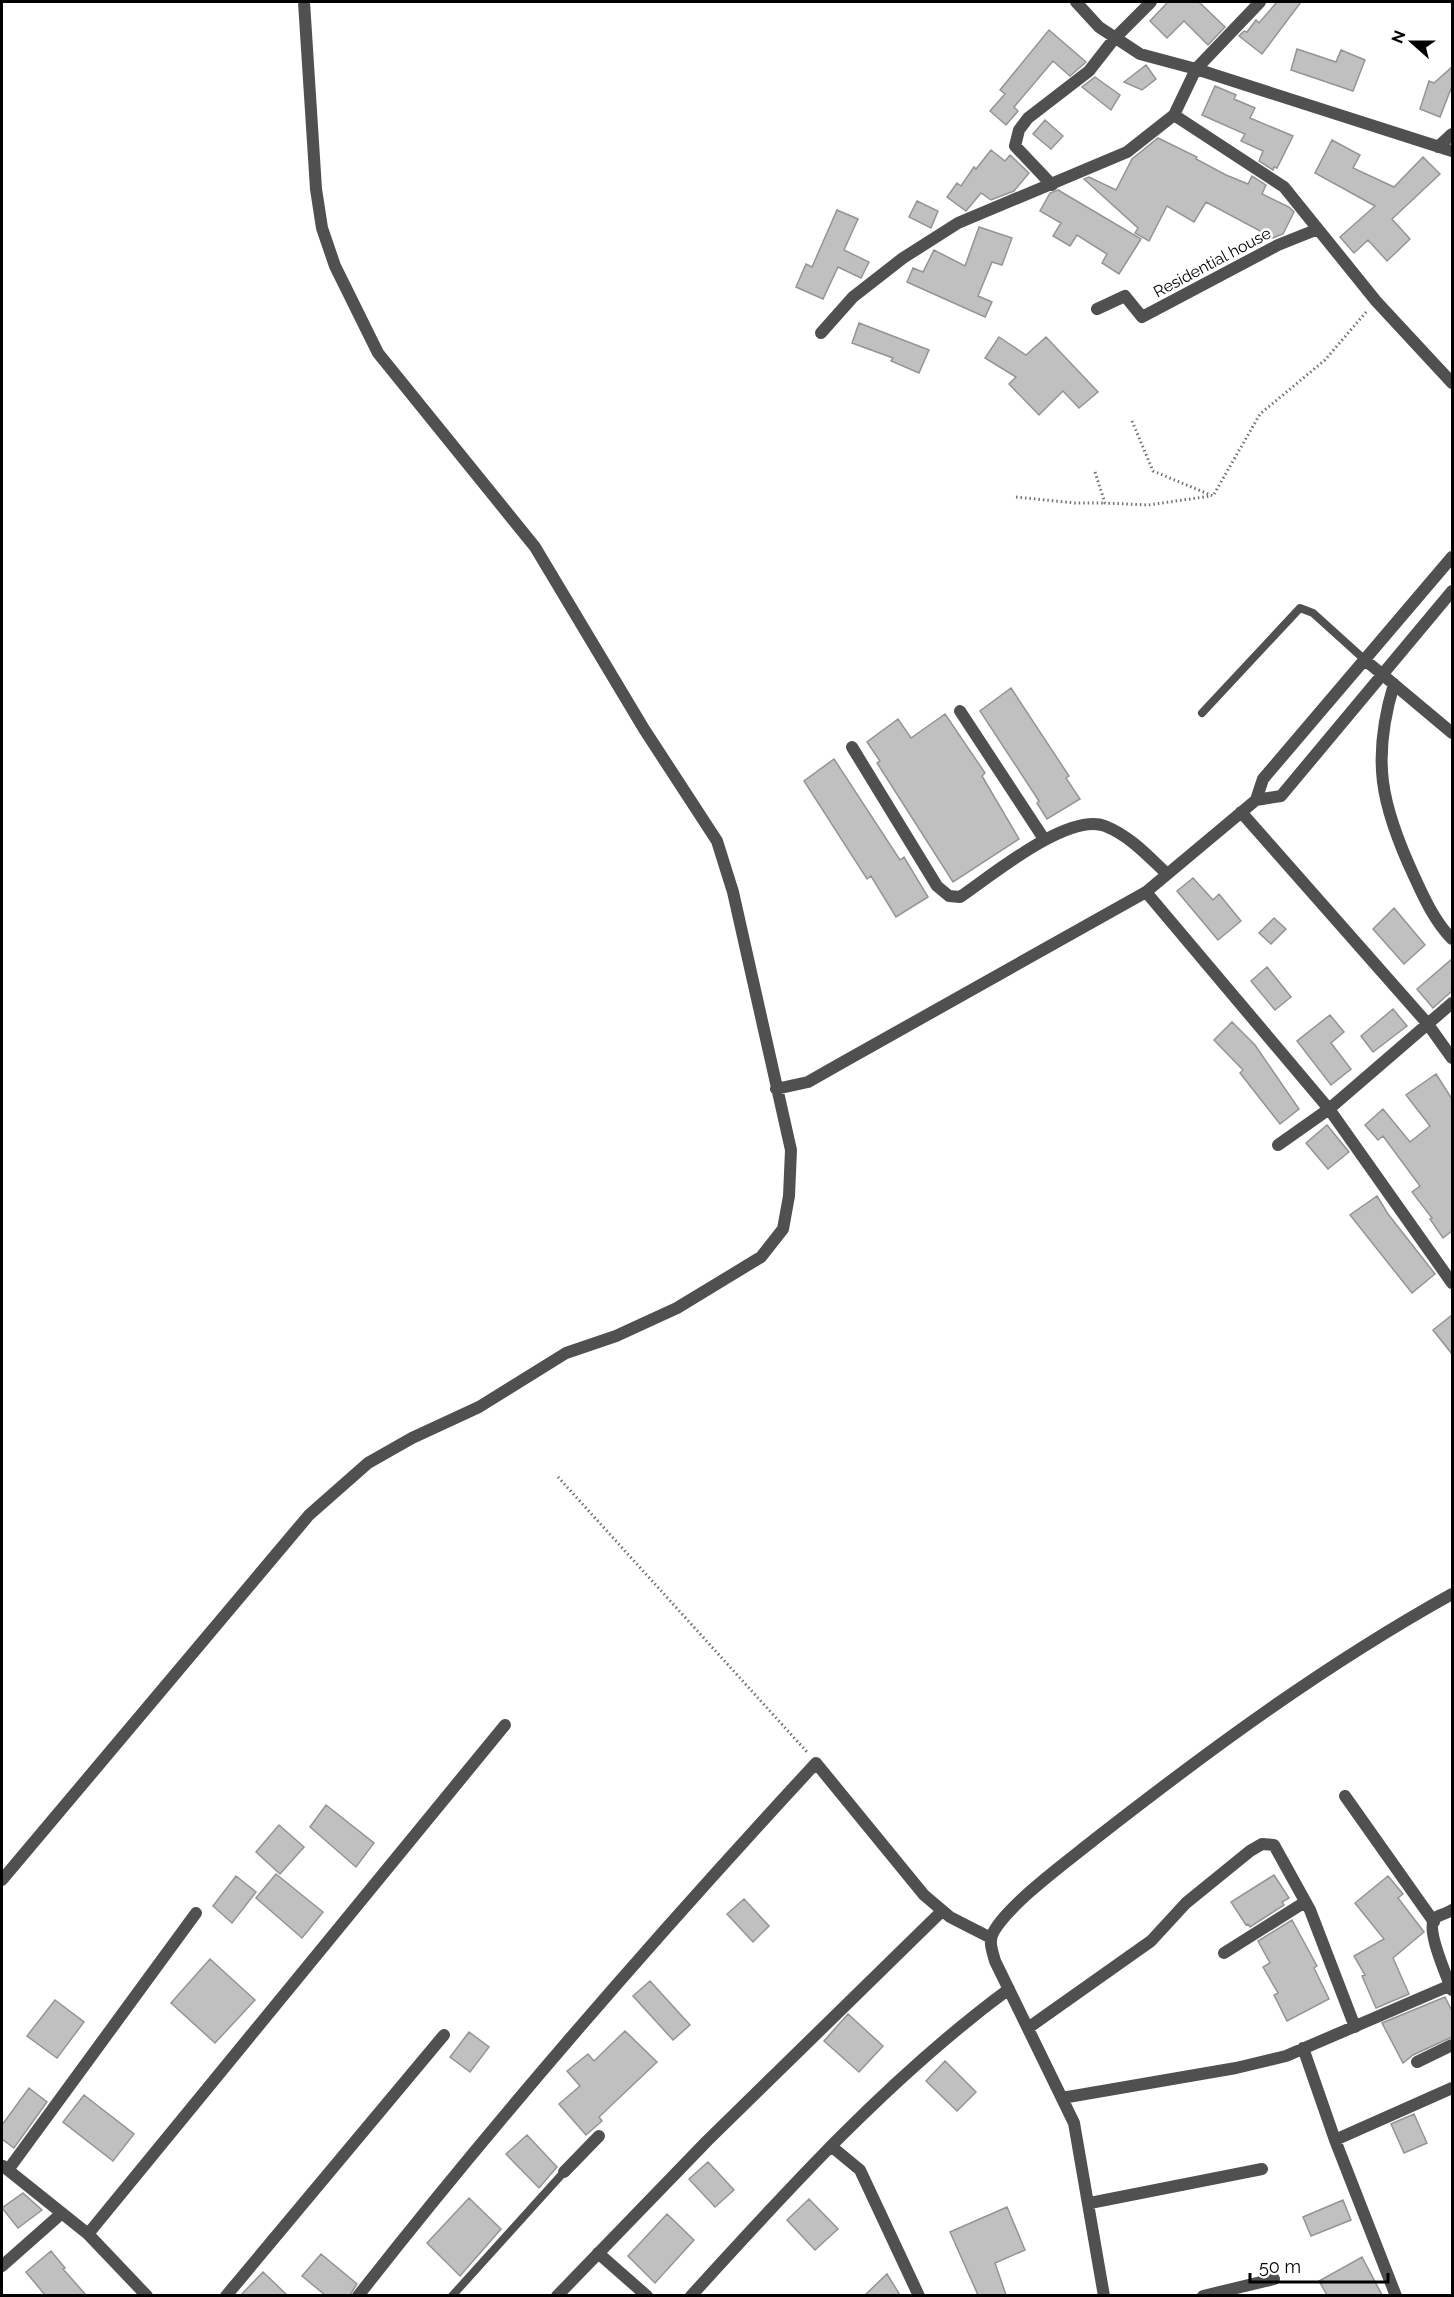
<svg xmlns="http://www.w3.org/2000/svg" width="1454" height="2297" font-family="Raleway,sans-serif">
<rect width="100%" height="100%" fill="#fff"/>
<path fill="#c0c0c0" stroke="#949494" stroke-width="1.5" d="M1168 2H1199L1225 27 1208 45 1184 21 1167 38 1150 21Z
M1277 2H1301L1262 54 1239 36 1244 31 1247 32 1256 20 1259 23Z
M1049 30 1086 62 1070 76 1053 61 1014 107 1018 111 1006 125 990 111 1005 94 1000 90Z
M1297 49 1336 62 1341 50 1365 60 1353 91 1291 70Z
M1146 65 1156 79 1142 90 1124 82Z
M1452 67V86L1440 117 1420 109 1429 81 1434 83Z
M1095 77 1120 95 1111 110 1082 87Z
M1215 86 1236 95 1234 99 1255 108 1250 118 1293 136 1277 168 1274 167 1273 170 1259 161 1263 151 1241 141 1245 134 1202 115Z
M1045 120 1063 136 1051 149 1033 134Z
M1158 138 1197 157 1196 159 1226 175 1248 184 1252 176 1266 185 1262 194 1289 207 1294 212 1283 234 1273 238 1206 202 1194 222 1167 206 1149 241 1135 233 1138 228 1084 179 1089 177 1116 190 1132 159Z
M1332 140 1360 155 1353 168 1394 187 1423 157 1440 174 1392 219 1410 239 1387 261 1368 240 1354 253 1340 237 1375 206 1315 173Z
M991 150 1005 161 1010 155 1029 173 1014 191 991 200 981 193 966 211 947 197 957 183 961 186 974 167 976 169Z
M1058 190 1141 239 1119 274 1102 263 1107 254 1077 235 1070 246 1053 236 1061 223 1040 211 1050 193Z
M917 201 938 211 931 228 909 217Z
M837 210 858 219 844 250 869 262 861 278 838 267 823 299 796 287 806 264 812 267Z
M979 227 1012 238 1002 265 992 262 978 296 992 302 985 317 907 282 913 268 923 272 934 250 965 266Z
M859 323 929 350 919 373 891 361 893 358 852 343Z
M999 337 1026 355 1046 337 1098 392 1079 408 1063 391 1039 415 1009 384 1016 377 985 358Z
M1011 688 1069 776 1066 778 1080 799 1047 819 1037 803 1039 801 980 711Z
M945 714 985 773 982 776 1019 839 953 882 877 763 880 761 867 742 898 719 911 738Z
M834 759 900 860 904 857 928 897 896 917 871 876 867 879 804 781Z
M1193 878 1213 900 1219 894 1241 921 1218 940 1177 891Z
M1394 908 1425 945 1404 964 1373 929Z
M1274 918 1286 929 1271 944 1259 933Z
M1452 959V991L1433 1008 1417 989Z
M1267 967 1291 997 1275 1010 1251 981Z
M1393 1009 1407 1026 1373 1052 1361 1036Z
M1330 1015 1344 1032 1331 1043 1351 1069 1331 1085 1297 1041Z
M1232 1022 1255 1045 1299 1109 1280 1124 1240 1073 1243 1070 1214 1040Z
M1436 1074 1452 1099V1231L1443 1238 1430 1219 1432 1218 1412 1192 1420 1186 1383 1136 1378 1140 1365 1125 1383 1109 1410 1142 1430 1126 1406 1095Z
M1327 1125 1349 1152 1328 1169 1306 1143Z
M1377 1196 1388 1214 1435 1274 1412 1293 1350 1215Z
M1452 1315V1354L1433 1330Z
M326 1805 374 1843 356 1867 310 1827Z
M279 1825 304 1847 280 1874 256 1852Z
M276 1874 323 1912 302 1938 256 1898Z
M1274 1875 1289 1898 1282 1902 1284 1905 1250 1927 1248 1924 1246 1925 1231 1902Z
M236 1876 256 1892 232 1923 213 1906Z
M1388 1876 1403 1894 1398 1898 1424 1932 1393 1958 1409 1994 1376 2008 1362 1976 1365 1975 1354 1956 1384 1939 1355 1903Z
M744 1899 769 1926 753 1942 727 1914Z
M1292 1920 1317 1966 1314 1968 1329 1999 1287 2021 1274 1995 1278 1993 1263 1967 1270 1963 1258 1941Z
M210 1959 255 2000 215 2043 171 2003Z
M650 1981 690 2025 673 2040 633 1996Z
M1445 1997 1452 2011V2037L1413 2055 1403 2063 1382 2023Z
M55 2000 84 2022 57 2058 27 2036Z
M848 2014 883 2046 859 2072 824 2041Z
M625 2031 657 2062 599 2117 602 2121 586 2135 559 2104 580 2086 567 2071 588 2054 594 2061Z
M469 2032 489 2047 470 2072 450 2057Z
M945 2061 976 2092 957 2111 926 2081Z
M29 2088 47 2102 14 2148 2 2139V2125Z
M84 2095 134 2134 113 2161 63 2122Z
M1414 2114 1427 2143 1404 2153 1391 2124Z
M527 2135 557 2167 539 2188 506 2154Z
M708 2162 734 2190 715 2207 689 2179Z
M23 2193 42 2210 18 2228 2 2208Z
M469 2198 501 2229 460 2276 427 2243Z
M809 2199 838 2229 815 2250 787 2220Z
M1343 2200 1351 2220 1311 2236 1303 2217Z
M1007 2207 1025 2250 995 2263 1006 2295H978L950 2232Z
M667 2214 694 2240 655 2283 628 2256Z
M51 2251 65 2268 63 2269 86 2295H45L26 2272Z
M321 2254 357 2284 350 2295H325L302 2276Z
M1362 2257 1382 2295H1327L1319 2281Z
M263 2272 287 2295H241Z
M887 2274 900 2295H865Z"/>
<g fill="none" stroke-linecap="round" stroke-linejoin="round">
<path stroke="#727272" stroke-width="3" stroke-dasharray="1.5 3" stroke-linecap="butt" d="M1132 421 1153 471 1213 496 1260 414 1325 360 1367 311
M1095 472 1105 503 1148 505 1211 496
M1016 497 1075 503H1105
M558 1477 807 1752"/>
<path stroke="#505050" stroke-width="8" d="M1202 713 1300 608 1313 613 1365 660
M452 2296 564 2172"/>
<path stroke="#505050" stroke-width="12" d="M1076 2 1099 27 1140 54 1196 69 1452 151
M1174 115 1284 187 1376 301 1452 383
M1438 147 1452 134
M1052 185 1015 146 1019 130 1028 118 1089 71 1114 39 1151 2
M1097 309 1125 296 1142 317 1278 245 1318 229
M821 333 853 297 903 258 958 223 1127 152 1174 115 1196 69 1260 2
M1365 660 1452 733
M1394 684C1371 760 1381 805 1414 876 1424 898 1435 922 1452 939
M960 711 1044 839
M852 747 937 886 949 896 960 897C991 876 1068 812 1105 826 1130 836 1148 856 1167 874
M1256 800 1263 779 1452 557
M1241 812 1427 1023 1452 1058
M1146 892 1329 1109 1452 1283
M776 1089 808 1082 845 1061 1146 892 1256 800 1281 796 1452 591
M1278 1145 1329 1109 1452 1003
M1345 1796 1434 1922
M2 1880 309 1515 368 1463 412 1438 479 1407 566 1353 616 1336 677 1308 761 1257 783 1229 789 1196 791 1150 733 892 717 841 644 729 535 547 378 353 335 266 322 228 316 189 304 2
M1452 1910C1448 1913 1439 1915 1435 1918 1425 1928 1447 1977 1452 1990
M1224 1953 1305 1902
M1028 2028 1151 1941 1186 1903 1250 1851 1262 1844 1274 1845 1310 1910 1355 2027
M1303 2048 1335 2140 1396 2296
M1417 2062 1452 2045
M1062 2098 1236 2068 1286 2056 1451 1985
M1335 2140 1452 2088
M831 2146 860 2170 919 2296
M3 2166 88 2234 147 2296
M8 2170 196 1913
M564 2172 599 2136
M1090 2203 1262 2169
M88 2234 505 1725
M598 2253 647 2296
M2 2266 62 2213
M226 2296 444 2035
M358 2296C503 2111 657 1935 816 1763L924 1895 950 1917 991 1938
M557 2296 707 2141 942 1911
M691 2296C789 2188 891 2076 1009 1989
M1104 2296 1074 2123 995 1961C992 1950 988 1941 994 1931 1010 1903 1069 1860 1095 1839 1209 1750 1326 1664 1452 1594
M1203 2296 1274 2279"/>
</g>
<g text-anchor="middle" stroke-width="5" stroke-linejoin="round" paint-order="stroke">
<g font-size="16" fill="#000" stroke="#fff">
<text transform="translate(1212 262) rotate(-28)" y="6">Residential house</text>
</g>
</g>
<rect width="1454" height="2297" fill="none" stroke="#000000" stroke-width="6"/>
<g transform="translate(1412 42) rotate(291)" stroke="#ffffff" stroke-width="4.5" paint-order="stroke">
<path d="M0-4.5L10 22L0 15L-10 22Z" fill="#000000"/>
<text y="-9" font-size="16" font-weight="bold" text-anchor="middle" fill="#000000">N</text>
</g>
<path d="M1250 2273v9h138v-9" fill="none" stroke="#000000" stroke-width="3"/>
<text x="1259" y="2273" font-size="18" fill="#000000" stroke="#ffffff" stroke-width="4.5" paint-order="stroke">50 m</text>
</svg>
